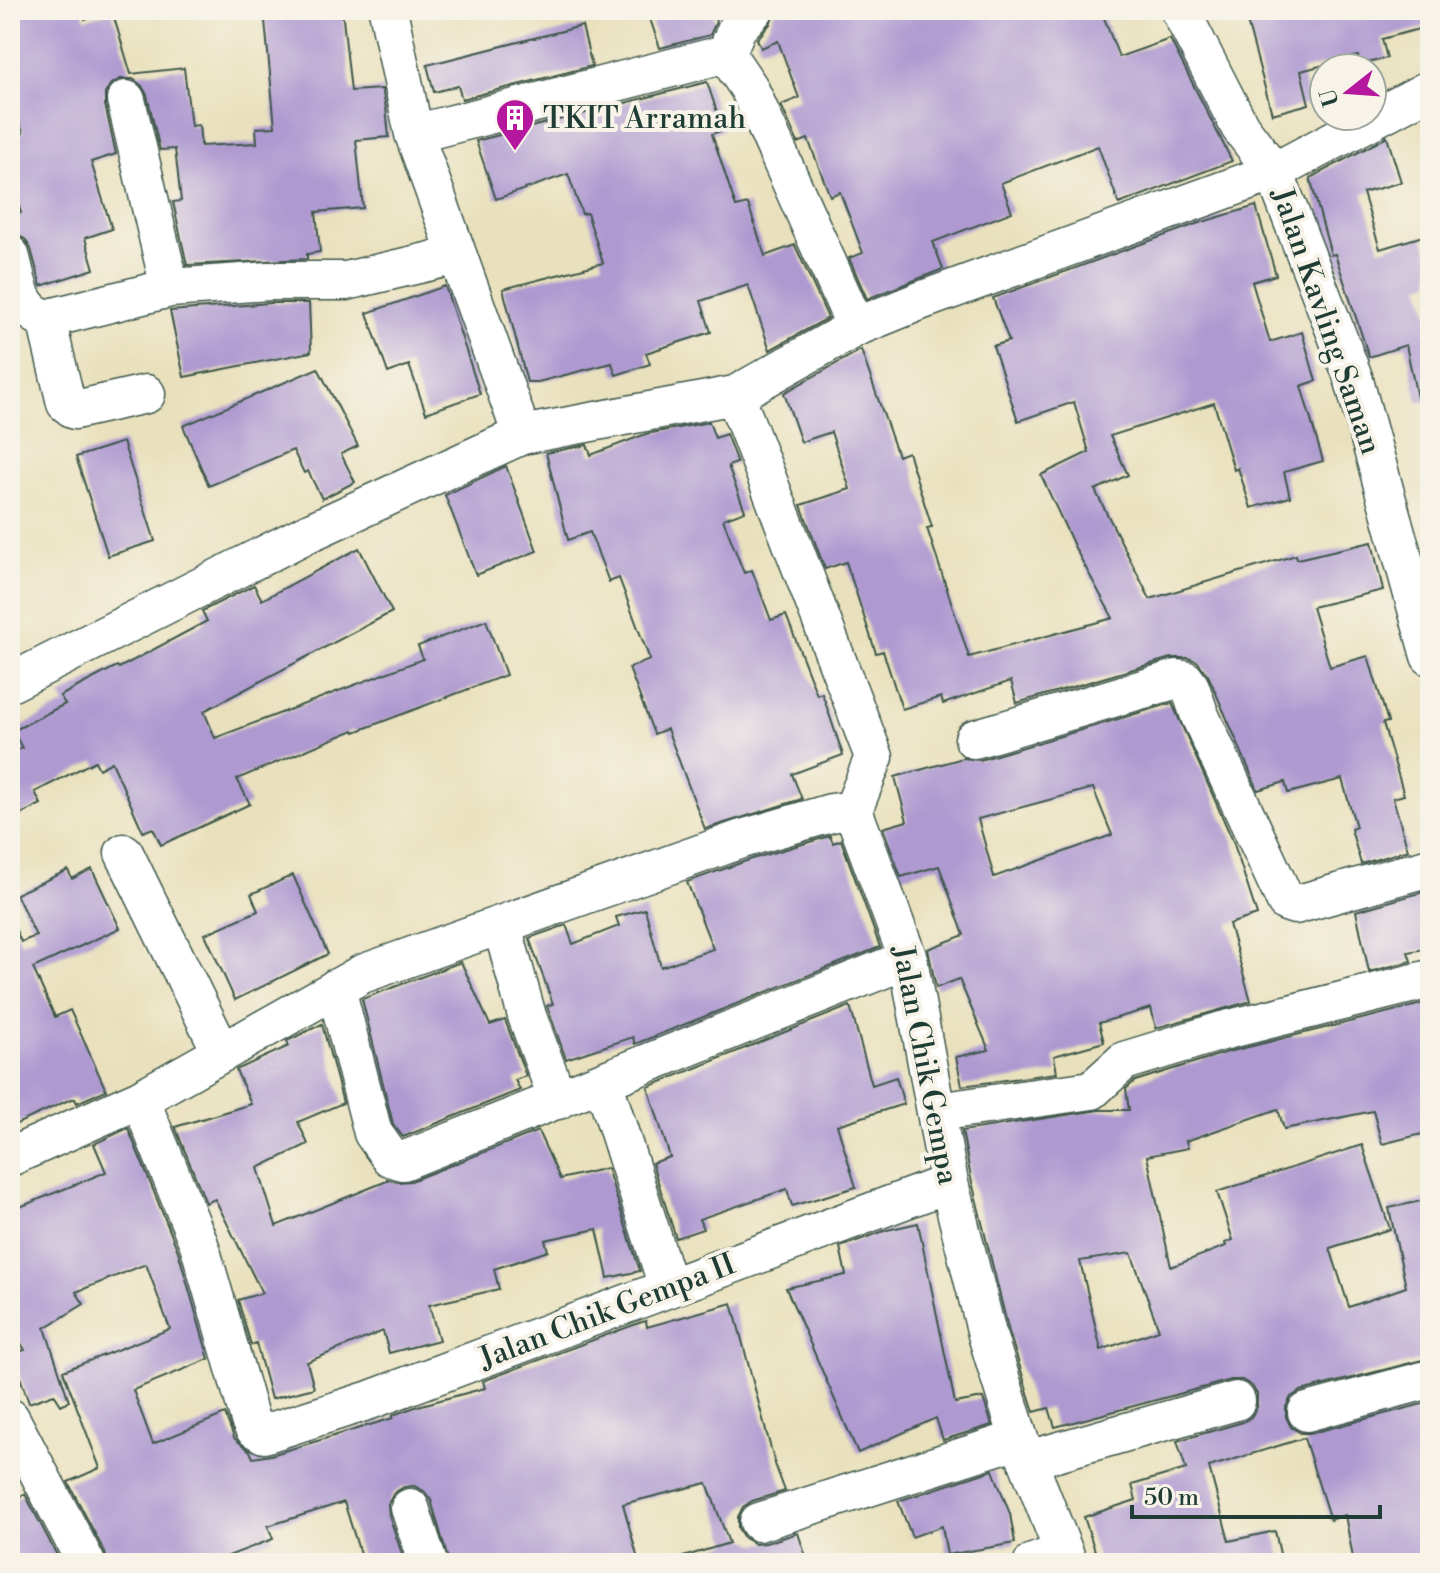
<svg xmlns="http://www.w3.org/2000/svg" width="1440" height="1573" font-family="'Libre Bodoni',serif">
<rect width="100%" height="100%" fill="#f7f3e8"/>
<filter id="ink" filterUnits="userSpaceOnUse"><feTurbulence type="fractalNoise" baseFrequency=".0125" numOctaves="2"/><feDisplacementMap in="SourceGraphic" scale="16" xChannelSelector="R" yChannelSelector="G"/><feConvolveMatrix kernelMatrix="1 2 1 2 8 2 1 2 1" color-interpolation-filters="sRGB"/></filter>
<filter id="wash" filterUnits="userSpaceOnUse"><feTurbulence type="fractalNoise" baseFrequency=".006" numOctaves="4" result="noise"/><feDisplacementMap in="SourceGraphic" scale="32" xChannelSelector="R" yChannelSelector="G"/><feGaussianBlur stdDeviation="1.8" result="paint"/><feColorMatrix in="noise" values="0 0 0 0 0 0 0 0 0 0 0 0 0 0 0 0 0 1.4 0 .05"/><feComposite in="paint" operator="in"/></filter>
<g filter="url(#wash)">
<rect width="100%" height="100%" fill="#e9e1bd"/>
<g id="blocks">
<path fill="#ae9ad0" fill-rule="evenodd" d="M10 10H82L85 19 112 11 131 74 184 68 191 126 199 125 201 146 257 143 256 128 275 127 264 10H342L351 91 382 89 386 108 389 137 356 140 363 208 316 212 320 252 307 254V259L187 265 173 202 181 201 175 149 160 150 147 95 142 86 133 79H120L110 85 105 94V105L116 154 91 162 112 229 85 238 94 269 41 286 31 249 25 239 14 234 10 220V217L21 213 10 177V137L23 133 10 92Z
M647 10H712L716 22 710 35 660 48Z
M775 10H1101L1119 57 1170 39 1232 161 1119 204 1098 146 1001 183 1012 212 933 242 943 269 867 299 849 258 863 253 840 192 830 196 808 139 798 143 781 105 799 98 778 41 761 48 757 39 770 24Z
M1244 10H1430V26L1382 39 1387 58 1360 65 1358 56 1301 71 1309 104 1272 114Z
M582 26 592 66 462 99 458 86 434 92 427 65Z
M707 82 723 130 712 134 736 207 748 204 765 256 795 245 828 318 770 350 748 285 701 301 711 332 646 353 650 364 616 375 612 363 538 382H527L503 289 603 263 587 213 582 214 568 174 496 199 476 141Z
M1387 137 1401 182 1363 193 1380 249 1423 236 1430 259V282L1420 285 1430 319V401L1418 402 1406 345 1369 357 1335 254 1331 255 1310 178Z
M1256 206 1276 275 1252 282 1270 342 1302 332 1316 381 1301 386 1323 461 1284 472 1290 497 1251 508 1238 468 1234 470 1214 403 1110 436 1128 475 1095 490 1150 599 1296 555 1297 559 1372 542 1383 590 1312 607 1330 667 1368 656 1388 722 1383 723 1404 795 1393 798 1408 850 1361 864 1351 829 1356 827 1342 779 1288 793 1285 782 1258 790 1208 675 1197 661 1188 658H1171L1017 703 1011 681 943 704 941 697 902 709 883 651 876 653 846 562 825 569 801 505 850 489 831 432 801 442 784 393 861 350 898 456 908 452 932 527 927 528 969 657 1113 618 1075 548 1041 475 1089 452 1074 402 1018 421 993 346 1009 341 993 298 1199 223Z
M445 286 480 394 426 413 409 365 388 373 367 313Z
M270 303H309L311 352 184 377 170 311Z
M318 368 358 446 341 454 355 482 322 499 308 471 304 473 293 450 209 486 183 426Z
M709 422 715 438 726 434 737 463 728 466 745 511 723 519 744 573 752 570 771 620 786 615 817 695 822 693 843 755 792 774 802 799 705 829 667 729 654 734 629 668 650 660 619 578 609 582 590 532 568 540 546 453 587 445 591 455 646 434Z
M123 442 155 541 108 556 76 457Z
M506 466 537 551 476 575 445 495Z
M359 548 392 612 204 711 215 738 423 659 418 646 486 620 506 675 355 732 354 730 237 779 250 804 161 845 153 828 143 832 112 762 99 769 95 761 35 792 41 804 10 820V743L14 752 22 748 13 731 65 704 60 696 117 666 119 668 207 621 202 611 254 585 262 600Z
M1172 703 1233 841 1257 915 1229 924 1251 1001 1156 1028 1151 1008 1099 1023 1104 1042 1054 1056 1057 1073 962 1086 956 1057 989 1050 959 979 936 988 928 949 964 935 939 866 901 877 883 828 907 821 895 777 963 758 980 760ZM1093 788 1112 835 994 877 978 819Z
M830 836 833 843 841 840 880 947 635 1044 633 1037 566 1059 547 1006 553 1004 529 938 566 925 573 944 619 926 616 917 645 909 661 967 713 949 687 882 749 860Z
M92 869 120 928 33 968 55 1017 70 1010 106 1090 77 1103 75 1099H71L10 1127V917L21 942 36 936 16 894 68 870 72 879Z
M293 875 328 954 235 1000 205 934 258 911 251 894Z
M1430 890V948L1408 952 1411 961 1369 972 1356 911Z
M461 962 490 1025 505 1020 526 1076 515 1080 520 1090 403 1137 393 1124 362 999Z
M1426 1003 1430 1016V1132L1382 1144 1373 1111 1284 1129 1278 1109 1186 1141 1188 1148 1147 1156 1171 1267 1226 1246 1225 1243 1233 1240 1217 1192 1362 1145 1390 1229 1330 1248 1349 1307 1406 1287 1389 1208 1430 1199V1358L1301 1391 1291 1397 1286 1407V1417L1291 1427 1301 1433H1312L1430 1402V1563H1354L1345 1515 1330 1520 1304 1438 1209 1467 1229 1541 1275 1531 1282 1563H1099L1084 1517 1136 1500 1132 1485 1186 1469 1177 1441 1243 1422 1251 1417 1257 1407V1394L1252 1386 1242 1380H1231L1055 1427 1049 1408 1034 1412 1009 1332 971 1178 962 1131 1099 1110H1129L1126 1089 1135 1081 1228 1052ZM1131 1253 1159 1330 1101 1350 1080 1261Z
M850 1006 872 1085 896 1077 904 1104 837 1125 856 1187 792 1206 787 1189 699 1219 703 1229 676 1238 652 1163 670 1157 648 1087Z
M322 1024 343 1103 298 1122 308 1144 258 1168 276 1226 387 1181V1179L398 1182 411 1181 538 1131 560 1179 607 1168 640 1271 608 1278 597 1229 545 1240 548 1251 494 1269 499 1289 429 1305 439 1340 389 1353 383 1331 307 1362 314 1388 271 1399 256 1343 251 1345 238 1300 262 1293 215 1199 206 1203 175 1127 251 1104 236 1070 289 1046 287 1041Z
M128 1128 178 1251 209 1359 133 1390 153 1444 225 1414 234 1438 250 1451 253 1458 271 1455 393 1418V1415L418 1406 485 1388 483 1381 639 1323 646 1321 647 1327 732 1303 775 1464 785 1491 752 1501 743 1507 738 1517V1528L744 1538 755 1544 766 1543 798 1533 808 1563H684L683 1557 729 1543 707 1483 623 1504 639 1563H449L431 1500 424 1491 414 1486 404 1487 394 1493 388 1504 389 1515 405 1563H363L344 1502 268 1526 273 1539 210 1563H108L105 1553 68 1482 100 1468 63 1371 170 1329 146 1264 76 1292 84 1304 45 1328 69 1401 61 1405 54 1394 29 1403 12 1354 25 1350 10 1326V1211L106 1172 94 1144Z
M918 1223 955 1403 983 1398 992 1425 943 1440 936 1418 858 1453 786 1288 846 1275 840 1247 887 1230Z
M993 1470 1010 1514 1015 1543 947 1555 942 1526 912 1537 898 1501Z
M25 1494 61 1563H10V1500Z"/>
</g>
</g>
<g filter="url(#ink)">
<use href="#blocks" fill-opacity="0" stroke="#3d5649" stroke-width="2"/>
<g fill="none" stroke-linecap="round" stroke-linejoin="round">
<defs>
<path id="minor" d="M388 10 414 134 522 435
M1180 10 1240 127 1274 172 1353 377 1430 656
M726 54 737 28 754 10
M126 100 170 288
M414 134 726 54 749 88 856 327
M10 255C18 281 17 310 46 319L170 288 269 281H346L457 255
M46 319 66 403 75 410 146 394
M735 395 874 757 853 810 908 959 949 1183 988 1338 1019 1439 1068 1563
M10 683 308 533 522 435 735 395 856 327 920 301 1274 172 1430 89
M974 739 1177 679 1185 680 1190 687 1200 716 1286 902 1295 905 1430 867
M124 853 221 1051
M502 926 527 1016 558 1100
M336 988 373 1133 390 1157 403 1161 908 959
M603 1081 668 1287
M140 1099 199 1244 250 1420 254 1428 264 1434 370 1400 949 1183
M937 1112 1092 1090 1124 1061 1222 1031 1430 979
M10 1157 140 1099 362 974 742 839 831 813 853 810
M1307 1412 1430 1379
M10 1418 86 1563
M1028 1460 1236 1401
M410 1508 428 1563
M759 1522 1019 1439
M1033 1563 1064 1552"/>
</defs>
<use href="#minor" stroke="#3d5649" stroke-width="41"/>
<use href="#minor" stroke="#fff" stroke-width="38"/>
</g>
</g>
<defs>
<symbol id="building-pin" viewBox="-11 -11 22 30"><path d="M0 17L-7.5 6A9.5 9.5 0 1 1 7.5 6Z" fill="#b5179e" stroke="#f7f3e8"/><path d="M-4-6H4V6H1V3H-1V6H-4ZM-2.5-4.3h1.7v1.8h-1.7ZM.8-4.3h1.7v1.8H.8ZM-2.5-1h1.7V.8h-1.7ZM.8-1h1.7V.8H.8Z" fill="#fff"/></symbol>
</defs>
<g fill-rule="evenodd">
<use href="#building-pin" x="493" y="96" width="44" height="60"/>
</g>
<g text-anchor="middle" stroke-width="8" stroke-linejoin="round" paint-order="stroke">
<g font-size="30" fill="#1f3d34" stroke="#f7f3e8" text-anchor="start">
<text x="543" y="128">TKIT Arramah</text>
</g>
<g font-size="30" fill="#1f3d34" stroke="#f7f3e8">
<text transform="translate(1327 321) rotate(71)" y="10">Jalan Kavling Saman</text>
<text transform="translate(926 1065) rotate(79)" y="10">Jalan Chik Gempa</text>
<text transform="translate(607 1311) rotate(-21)" y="10">Jalan Chik Gempa II</text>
</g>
</g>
<rect width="1440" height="1573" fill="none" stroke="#f7f3e8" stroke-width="40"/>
<g transform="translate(1348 92) rotate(253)"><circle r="38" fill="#f7f3e8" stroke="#a1aaa0" stroke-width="2"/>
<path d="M0-6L14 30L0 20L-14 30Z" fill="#b5179e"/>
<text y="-12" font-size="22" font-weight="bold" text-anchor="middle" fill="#1f3d34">U</text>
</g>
<path d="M1132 1505v12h248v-12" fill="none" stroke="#1f3d34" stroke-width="4"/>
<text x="1144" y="1505" font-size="24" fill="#1f3d34" stroke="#f7f3e8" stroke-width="6" paint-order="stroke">50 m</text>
</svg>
